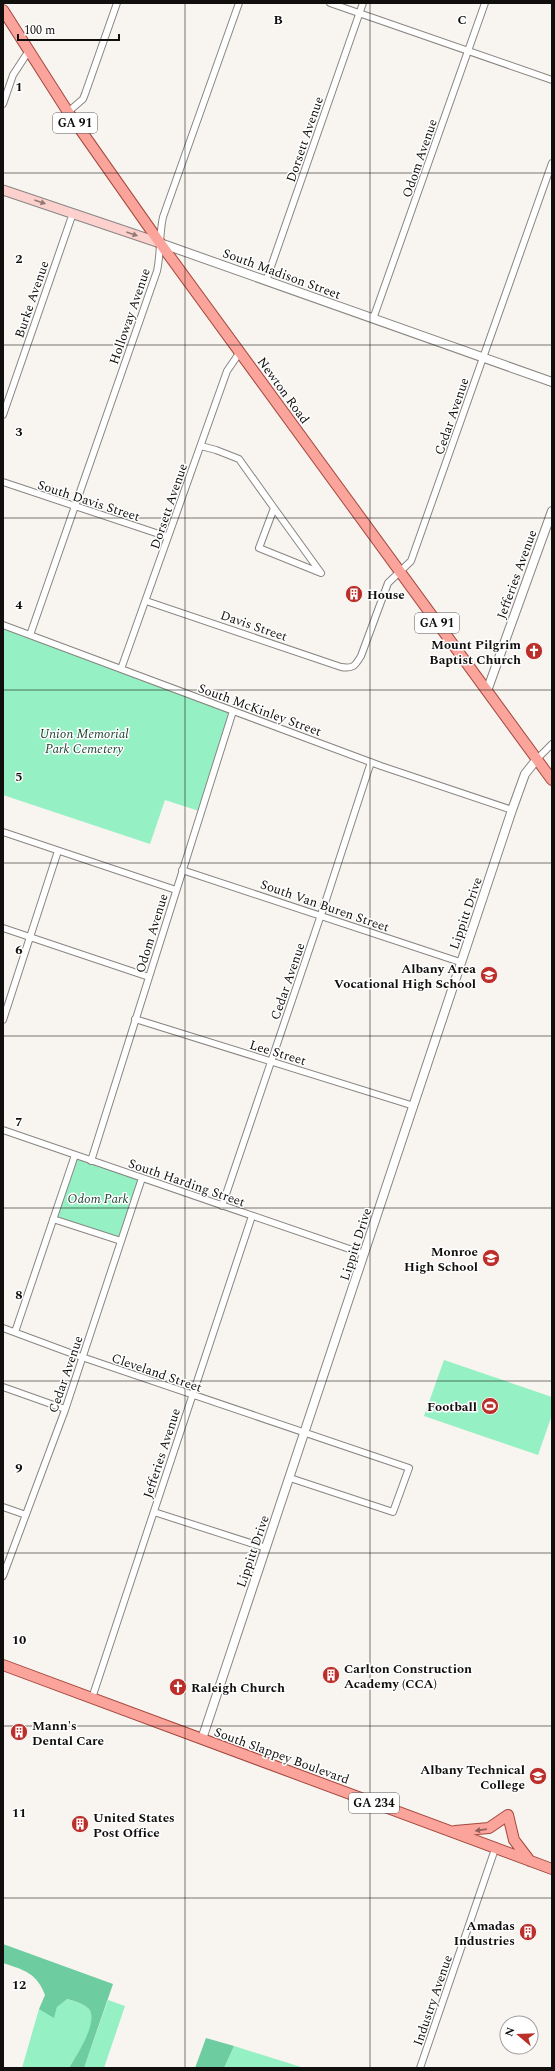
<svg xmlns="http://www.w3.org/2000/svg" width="555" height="2071" font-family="Spectral,serif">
<rect width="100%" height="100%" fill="#f8f4f0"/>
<path fill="#95f0c3" d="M3 628 231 712 199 811 165 800 150 844 3 795Z
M76 1156 141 1178 120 1240 54 1218Z
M444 1360 552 1397V1415L538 1455 424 1416Z
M66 1999C74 2001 83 2003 89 2009 100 2022 76 2056 69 2068H22L39 2009 54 2017 57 2007Z
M108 2000 125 2006 104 2068H84Z
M234 2046 304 2068H224Z"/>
<path fill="#6dcca0" d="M3 1944 113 1984 84 2068H69C76 2056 99 2022 89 2009 83 2003 74 2001 67 1999L57 2007 54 2018 39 2009 45 1995C37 1973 24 1970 3 1963Z
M206 2038 234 2046 224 2068H195Z"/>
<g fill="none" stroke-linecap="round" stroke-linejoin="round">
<defs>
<path id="minor" d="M330 3 552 80
M3 104 13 75 28 52
M68 112 83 99 85 94 117 3
M266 281 363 3
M373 319 485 3
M3 415 73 213
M201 446 216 450 239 459 274 508
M3 482 168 537
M274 508 321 573 259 548Z
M146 601 341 667C353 669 355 666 361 656L388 583 411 561 552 163
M3 625 381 766 512 810
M30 635 157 271C161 253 159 235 163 217L239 3
M121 669 227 371 240 352
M537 759 552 744
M3 832 176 890
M182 870 460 962
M3 928 149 977
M135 1019 414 1106
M3 1020 58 851
M3 1130 364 1254
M91 1161 233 711
M222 1206 325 903 371 762
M53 1219 121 1241
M3 1328 73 1354 409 1468 393 1512 290 1478
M15 1332 75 1155
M3 1387 65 1409
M3 1507 26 1515
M154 1512 266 1548
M3 1576 65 1410 142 1178
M92 1698 252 1216
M420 2068 495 1849"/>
<path id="tertiary" d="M160 243 552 382
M487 691 552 511
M202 1739 512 810 525 774 537 759"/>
<path id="secondary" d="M3 190 160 243"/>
<path id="primary" d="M3 10 68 112 160 243 552 780
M3 1665 552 1869
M455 1831 489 1828 508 1815 514 1840 530 1861"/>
</defs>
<use href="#minor" stroke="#898682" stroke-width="8"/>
<use href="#tertiary" stroke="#898682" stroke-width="10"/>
<use href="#secondary" stroke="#898682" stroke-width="11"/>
<use href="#primary" stroke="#a6483e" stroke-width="12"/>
<use href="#minor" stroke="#fff" stroke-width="6"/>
<use href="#tertiary" stroke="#fff" stroke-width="8"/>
<use href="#secondary" stroke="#fcd1cd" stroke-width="9"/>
<use href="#primary" stroke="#faa49b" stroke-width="10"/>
</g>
<defs><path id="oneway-solid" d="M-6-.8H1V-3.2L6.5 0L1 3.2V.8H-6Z"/></defs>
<g fill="#927a77">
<use href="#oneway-solid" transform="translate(40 202) rotate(19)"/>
<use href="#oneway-solid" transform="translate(132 234) rotate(19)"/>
</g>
<use fill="#91615b" href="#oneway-solid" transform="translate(481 1830) rotate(172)"/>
<path fill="none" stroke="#100f0d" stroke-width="1" stroke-opacity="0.55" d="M185 3V2068M370 3V2068M3 173H552M3 345H552M3 518H552M3 690H552M3 863H552M3 1036H552M3 1208H552M3 1381H552M3 1553H552M3 1726H552M3 1898H552"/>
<defs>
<symbol id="building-disc" viewBox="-11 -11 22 22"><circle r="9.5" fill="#bc2e29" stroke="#fff"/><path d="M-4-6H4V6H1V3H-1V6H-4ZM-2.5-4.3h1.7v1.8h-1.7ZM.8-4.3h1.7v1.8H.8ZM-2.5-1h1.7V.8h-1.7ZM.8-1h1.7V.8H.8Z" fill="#fff"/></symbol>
<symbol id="church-disc" viewBox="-11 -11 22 22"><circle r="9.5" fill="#bc2e29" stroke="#fff"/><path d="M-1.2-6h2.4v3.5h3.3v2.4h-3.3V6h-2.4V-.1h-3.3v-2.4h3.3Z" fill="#fff"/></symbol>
<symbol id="school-disc" viewBox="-11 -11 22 22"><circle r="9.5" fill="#bc2e29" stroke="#fff"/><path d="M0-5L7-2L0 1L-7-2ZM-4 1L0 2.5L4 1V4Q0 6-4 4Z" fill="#fff"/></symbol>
<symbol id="stadium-disc" viewBox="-11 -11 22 22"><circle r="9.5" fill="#bc2e29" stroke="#fff"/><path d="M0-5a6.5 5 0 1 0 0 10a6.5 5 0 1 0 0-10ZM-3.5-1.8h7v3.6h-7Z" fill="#fff"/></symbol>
</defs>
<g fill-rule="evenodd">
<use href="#building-disc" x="344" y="584" width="20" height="20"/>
<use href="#church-disc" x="524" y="641" width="20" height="20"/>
<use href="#school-disc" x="479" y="965" width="20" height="20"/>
<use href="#school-disc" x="481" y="1248" width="20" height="20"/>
<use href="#stadium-disc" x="480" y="1396" width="20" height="20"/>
<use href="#building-disc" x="321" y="1665" width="20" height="20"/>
<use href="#church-disc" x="168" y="1677" width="20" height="20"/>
<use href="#building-disc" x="9" y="1722" width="20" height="20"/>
<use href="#school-disc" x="528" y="1766" width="20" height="20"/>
<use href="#building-disc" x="70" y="1814" width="20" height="20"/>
<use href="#building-disc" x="518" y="1922" width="20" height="20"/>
</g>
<g text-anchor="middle" stroke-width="3" stroke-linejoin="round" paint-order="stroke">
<g fill="#fff" stroke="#585756" stroke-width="1">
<rect x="53" y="113" width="44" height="20" rx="3"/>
<rect x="415" y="613" width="44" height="20" rx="3"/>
<rect x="349" y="1793" width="50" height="20" rx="3"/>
</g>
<g font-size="12" font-weight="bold" fill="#100f0d">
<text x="75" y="127">GA 91</text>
<text x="437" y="627">GA 91</text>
<text x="374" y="1807">GA 234</text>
</g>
<g font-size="13" fill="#100f0d" stroke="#fff">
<text transform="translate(304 139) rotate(-71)" y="5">Dorsett Avenue</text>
<text transform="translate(419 158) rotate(-71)" y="5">Odom Avenue</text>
<text transform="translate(282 273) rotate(20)" y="5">South Madison Street</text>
<text transform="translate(31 299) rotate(-71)" y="5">Burke Avenue</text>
<text transform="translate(129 316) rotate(-71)" y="5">Holloway Avenue</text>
<text transform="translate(284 390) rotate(54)" y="5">Newton Road</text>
<text transform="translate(451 416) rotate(-71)" y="5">Cedar Avenue</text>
<text transform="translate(89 500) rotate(18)" y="5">South Davis Street</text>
<text transform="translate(168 506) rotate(-71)" y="5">Dorsett Avenue</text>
<text transform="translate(516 574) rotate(-70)" y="5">Jefferies Avenue</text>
<text transform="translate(254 625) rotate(19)" y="5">Davis Street</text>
<text transform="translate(260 709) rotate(20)" y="5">South McKinley Street</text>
<text transform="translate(325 905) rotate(19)" y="5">South Van Buren Street</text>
<text transform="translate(465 913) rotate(-71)" y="5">Lippitt Drive</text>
<text transform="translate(151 933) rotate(-73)" y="5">Odom Avenue</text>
<text transform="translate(287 981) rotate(-71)" y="5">Cedar Avenue</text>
<text transform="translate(278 1052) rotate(17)" y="5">Lee Street</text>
<text transform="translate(187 1182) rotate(19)" y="5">South Harding Street</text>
<text transform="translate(355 1244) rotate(-72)" y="5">Lippitt Drive</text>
<text transform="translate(157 1372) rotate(19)" y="5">Cleveland Street</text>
<text transform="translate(65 1374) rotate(-71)" y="5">Cedar Avenue</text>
<text transform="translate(161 1453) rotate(-72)" y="5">Jefferies Avenue</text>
<text transform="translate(252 1551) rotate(-71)" y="5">Lippitt Drive</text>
<text transform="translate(282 1755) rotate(20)" y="5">South Slappey Boulevard</text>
<text transform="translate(432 2000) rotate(-71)" y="5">Industry Avenue</text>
</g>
<g font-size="13" font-weight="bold" fill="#100f0d" stroke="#fff" text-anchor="end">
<text x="367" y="599" text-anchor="start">House</text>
<text x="521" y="649">Mount Pilgrim<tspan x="521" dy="15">Baptist Church</tspan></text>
<text x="476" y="973">Albany Area<tspan x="476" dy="15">Vocational High School</tspan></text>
<text x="478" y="1256">Monroe<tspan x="478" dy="15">High School</tspan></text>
<text x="477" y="1411">Football</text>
<text x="344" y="1673" text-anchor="start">Carlton Construction<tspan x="344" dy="15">Academy (CCA)</tspan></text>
<text x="191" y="1692" text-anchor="start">Raleigh Church</text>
<text x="32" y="1730" text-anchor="start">Mann's<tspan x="32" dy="15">Dental Care</tspan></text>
<text x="525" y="1774">Albany Technical<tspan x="525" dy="15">College</tspan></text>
<text x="93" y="1822" text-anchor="start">United States<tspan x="93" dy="15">Post Office</tspan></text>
<text x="515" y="1930">Amadas<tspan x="515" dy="15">Industries</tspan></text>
</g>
<g font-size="13" font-style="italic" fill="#1c4532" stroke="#fff">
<text x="84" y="738">Union Memorial<tspan x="84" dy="15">Park Cemetery</tspan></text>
<text x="98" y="1203">Odom Park</text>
</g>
</g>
<g font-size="13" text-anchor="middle" font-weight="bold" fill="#100f0d" stroke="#fff" stroke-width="3" stroke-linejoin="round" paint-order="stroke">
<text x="278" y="24">B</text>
<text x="462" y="24">C</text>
<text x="19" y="91">1</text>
<text x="19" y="263">2</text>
<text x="19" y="436">3</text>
<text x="19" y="609">4</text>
<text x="19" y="781">5</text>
<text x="19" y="954">6</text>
<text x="19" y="1126">7</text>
<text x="19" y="1299">8</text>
<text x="19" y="1472">9</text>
<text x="19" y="1644">10</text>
<text x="19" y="1817">11</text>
<text x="19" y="1989">12</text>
</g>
<rect width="555" height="2071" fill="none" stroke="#100f0d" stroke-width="8"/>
<g transform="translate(519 2035) rotate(289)"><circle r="19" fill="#ffffff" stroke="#9f9f9e"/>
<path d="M0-3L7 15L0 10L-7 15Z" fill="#bc2e29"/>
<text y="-6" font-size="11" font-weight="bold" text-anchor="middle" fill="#100f0d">N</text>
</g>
<path d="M18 34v6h101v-6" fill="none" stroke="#100f0d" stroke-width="2"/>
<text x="24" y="34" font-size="12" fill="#100f0d" stroke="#ffffff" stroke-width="3" paint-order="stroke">100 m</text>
</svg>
